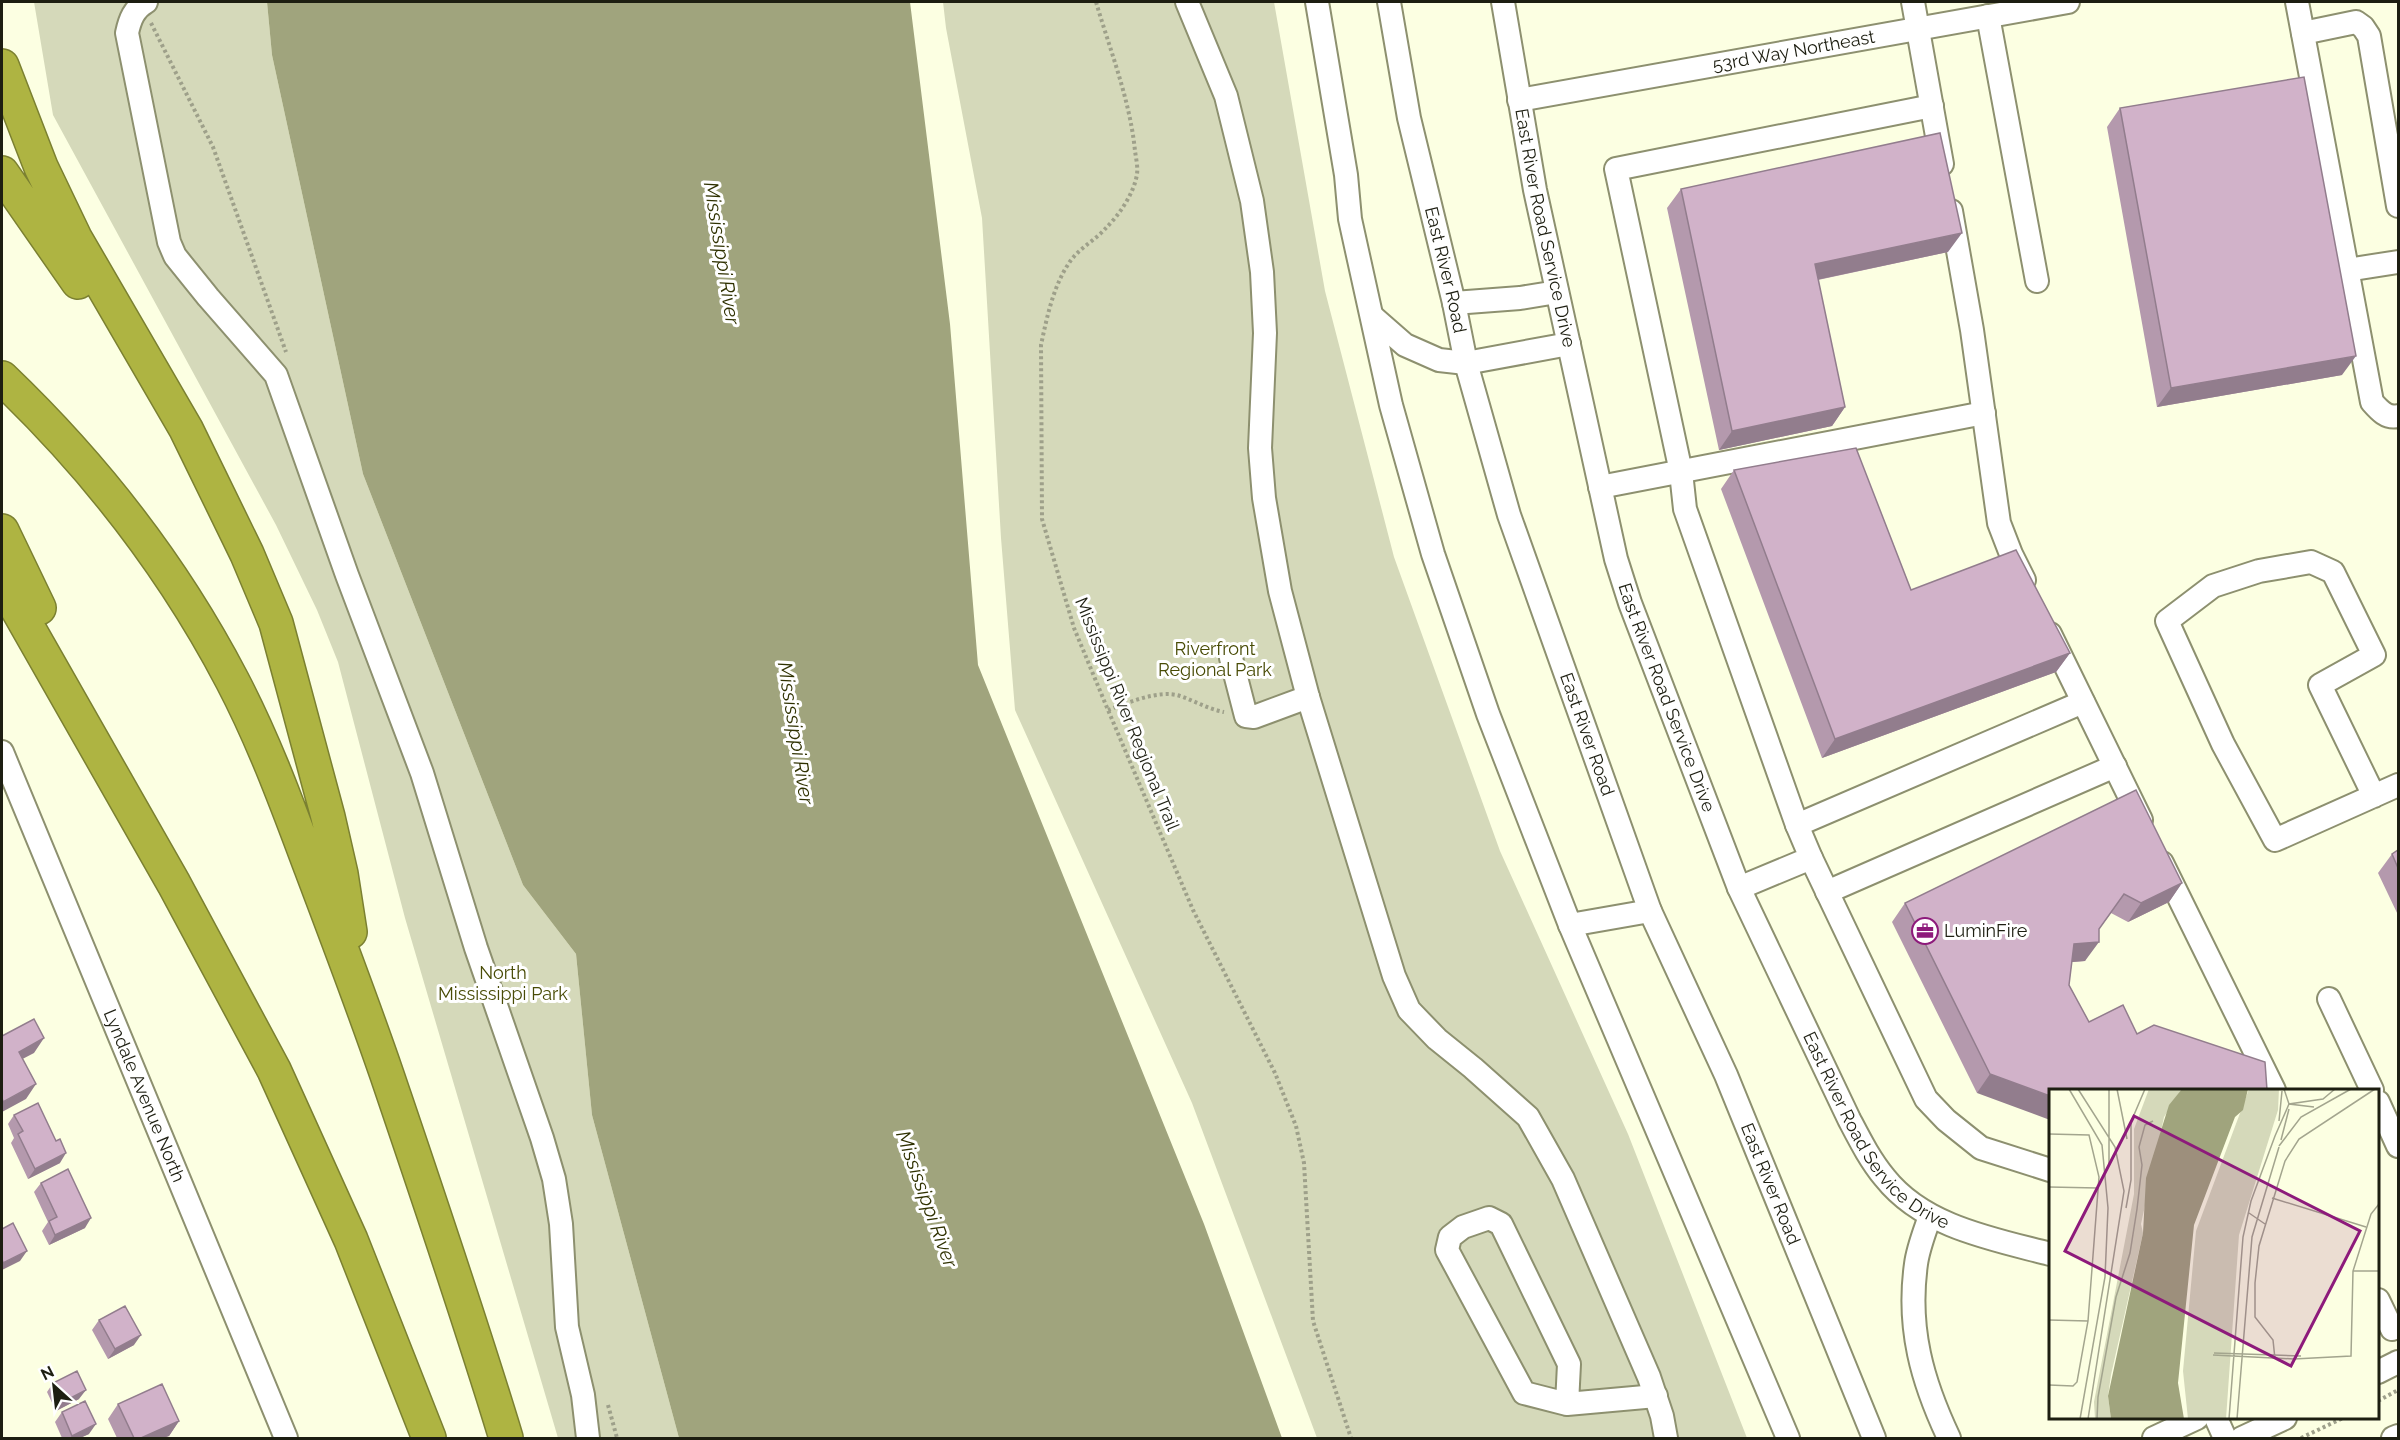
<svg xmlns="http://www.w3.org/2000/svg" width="2400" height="1440" font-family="Raleway,sans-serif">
<rect width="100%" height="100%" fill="#fcffe2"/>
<path fill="#d5d9ba" d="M34 2H267L272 55 363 474 523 885 576 954 592 1115 679 1438H558L405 918 338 662 317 610 276 525 53 115Z
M943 2H1274L1325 291 1394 557 1500 851 1628 1134 1747 1438H1317L1192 1103 1015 710 1001 538 982 218 946 28Z"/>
<path fill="#a0a47d" d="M267 2H910L950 324 978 665 1204 1224 1282 1438H679L592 1115 576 954 523 885 363 474 272 55Z"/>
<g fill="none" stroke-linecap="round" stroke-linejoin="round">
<defs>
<g id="minor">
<path d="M146 2C134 9 130 19 127 33L169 242 175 256 208 297 276 375 347 575 422 773 476 948 542 1138 554 1179 561 1224 567 1327 583 1395 588 1438"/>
<path d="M1187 2 1226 96 1252 201 1262 272 1265 333 1260 448 1264 498 1280 591 1308 697 1394 976 1409 1010 1437 1039 1473 1068 1528 1117 1563 1179 1649 1377 1662 1416 1666 1438"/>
<path d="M1317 2 1346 175 1350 219 1391 405 1433 554 1488 714 1570 925 1788 1438"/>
<path id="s1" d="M1389 2 1409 118 1454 303 1466 363 1509 515 1650 911 1726 1075 1874 1438"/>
<path id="s2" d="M1503 2 1535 190 1616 559 1630 603 1739 888 1849 1119C1860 1140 1870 1160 1885 1178 1924 1227 1993 1239 2050 1254"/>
<path d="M1913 2 1942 164"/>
<path d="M2297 2 2372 402C2379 410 2387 419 2398 416"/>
<path d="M1988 16 2037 281"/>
<path d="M2303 33 2356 22 2363 27 2369 36 2398 206"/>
<path id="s3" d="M1519 100 2068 2"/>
<path d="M1951 211 1972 330 1999 523 2011 554 2024 580"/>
<path d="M2347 270 2398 262"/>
<path d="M1454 303 1520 298 1557 292"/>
<path d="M1373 317 1405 345 1439 360 1466 363 1569 344"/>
<path d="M1600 487 1984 413"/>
<path d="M2050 634 2141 820"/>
<path d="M1231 658 1246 716 1254 717 1308 697"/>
<path id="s4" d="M2 752 286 1438"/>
<path d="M2374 796 2320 685 2374 655 2333 572 2311 562 2259 571 2213 586 2167 621 2223 744 2275 840 2398 785"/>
<path d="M1797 825 1685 509 1681 472 1616 169 1932 106"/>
<path d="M1811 858 1926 1099 1946 1120 1981 1148 2050 1170"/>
<path d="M2162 863 2274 1090"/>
<path d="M1739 888 1811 858 1797 825 2083 702"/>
<path d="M1827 892 2115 766"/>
<path d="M1570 925 1650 911"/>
<path d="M2329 999 2372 1090"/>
<path d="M2378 1102 2398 1146"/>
<path d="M1930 1216C1925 1231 1918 1248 1916 1264 1907 1328 1922 1381 1949 1438"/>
<path d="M2378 1300 2392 1329"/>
<path d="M2378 1372 2398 1362"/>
<path d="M1567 1404 1569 1364 1501 1224 1489 1218 1463 1227 1450 1237 1447 1250 1524 1393 1567 1404 1656 1396"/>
<path d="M2216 1418 2225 1438"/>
<path d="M2154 1438 2197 1418"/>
<path d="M2242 1438 2285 1418"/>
<path d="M2393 1438 2398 1436"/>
</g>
<path id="highway" d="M2 66 41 167 75 238 186 429 247 554 276 623 328 817 341 874 350 932
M2 173 78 282
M2 378C94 466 173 567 232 680 264 741 287 804 311 868 337 937 363 1005 387 1075 428 1196 469 1316 506 1438
M2 531 39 608
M2 582 174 884 274 1070 351 1240 429 1438"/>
</defs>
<use href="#minor" stroke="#8d906f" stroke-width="26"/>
<use href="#highway" stroke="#7b8031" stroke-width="36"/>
<path stroke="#9ea08a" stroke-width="4" stroke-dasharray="3 3" stroke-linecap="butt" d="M1096 2C1110 50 1130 100 1135 151 1136 158 1138 167 1137 174 1134 194 1119 215 1105 229 1094 241 1078 249 1069 263 1053 287 1047 317 1041 345L1042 519 1074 628 1108 710 1193 910 1275 1073 1296 1126 1304 1163 1313 1321 1351 1438
M151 23 213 147 286 352
M1108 710C1127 703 1160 689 1180 696 1195 701 1208 709 1224 712
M2378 1401 2398 1390
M608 1405 617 1438
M2301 1438 2343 1418"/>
<use href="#minor" stroke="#fff" stroke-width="22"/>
<use href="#highway" stroke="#aeb442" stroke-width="33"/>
</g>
<path fill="#b499ad" d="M2120 108 2342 375 2157 407 2107 127Z
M1681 189 1948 252 1818 280 1845 407 1832 426 1719 450 1667 208Z
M1734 470 1911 590 2070 653 2056 672 1822 758 1721 489Z
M2398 850V915L2378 873 2392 854Z
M2182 883 2169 902 2128 922 2111 913 2099 929 2085 961 2072 962 2069 985 2089 1022 2137 1034 2265 1062 1977 1093 1892 922 1905 903Z
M14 1115 60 1163 28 1179 11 1143 14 1138 8 1124Z
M41 1183 85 1228 49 1245 42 1231 48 1222 34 1192Z
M99 1320 134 1345 108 1359 92 1330Z
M53 1383 79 1399 56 1411 47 1392Z
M118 1404 179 1421 169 1436 163 1438H117L108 1419Z
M62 1412 89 1434 80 1438H62L55 1422Z"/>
<path fill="#927d8d" d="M1962 233 1948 252 1802 283 1815 264Z
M2356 356 2342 375 2157 407 2171 388Z
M1845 407 1832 426 1719 450 1732 431Z
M2070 653 2056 672 1822 758 1835 739Z
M2182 883 2169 902 2128 922 2141 903Z
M2099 942 2085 961 2060 963 2074 944Z
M44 1038 34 1053 9 1066 19 1052Z
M1990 1074 2050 1096V1120L1977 1093Z
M36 1084 26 1099 2 1112V1104L3 1102Z
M66 1153 60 1163 28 1179 35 1169Z
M91 1218 85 1228 49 1245 55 1235Z
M27 1251 20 1261 2 1270V1265L3 1263Z
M141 1335 134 1345 108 1359 115 1349Z
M86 1390 79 1399 56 1411 63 1402Z
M179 1421 169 1436 163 1438H141Z
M96 1424 89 1434 80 1438H70L72 1436Z"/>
<path fill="#d1b2c9" stroke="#927d8d" stroke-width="1.5" d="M2304 77 2356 356 2171 388 2120 108Z
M1940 133 1962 233 1815 264 1845 407 1732 431 1681 189Z
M1856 448 1911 590 2016 550 2070 653 1835 739 1734 470Z
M2136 790 2182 883 2141 903 2124 894 2099 929V942L2074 944 2069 985 2089 1022 2123 1005 2137 1034 2154 1025 2265 1062 2267 1090H2050V1096L1990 1074 1905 903Z
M2398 850V868L2392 854Z
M34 1019 44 1038 19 1052 36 1084 3 1102 2 1098V1036Z
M38 1103 56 1141 60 1139 66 1153 35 1169 18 1134 23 1131 14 1115Z
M68 1169 91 1218 55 1235 49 1221 57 1217 41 1183Z
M13 1223 27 1251 3 1263 2 1259V1229Z
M125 1306 141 1335 115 1349 99 1320Z
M77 1371 86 1390 63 1402 53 1383Z
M162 1384 179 1421 141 1438H134L118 1404Z
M85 1401 96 1424 72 1436 62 1412Z"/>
<defs>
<symbol id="office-ring" viewBox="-11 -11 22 22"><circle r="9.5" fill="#fff" stroke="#8d1a7b" stroke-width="1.5"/><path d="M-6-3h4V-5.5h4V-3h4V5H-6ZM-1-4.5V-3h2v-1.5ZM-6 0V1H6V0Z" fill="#8d1a7b"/></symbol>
</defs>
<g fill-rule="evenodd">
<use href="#office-ring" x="1910" y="916" width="30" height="30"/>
</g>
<g text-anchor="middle" stroke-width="6" stroke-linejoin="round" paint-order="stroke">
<g font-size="18" fill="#1d1e11" stroke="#fff">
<text dy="6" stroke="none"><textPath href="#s3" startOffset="279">53rd Way Northeast</textPath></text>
<text dy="6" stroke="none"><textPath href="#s2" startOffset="230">East River Road Service Drive</textPath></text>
<text dy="6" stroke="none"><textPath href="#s1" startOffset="274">East River Road</textPath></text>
<text dy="6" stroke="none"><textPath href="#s2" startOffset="716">East River Road Service Drive</textPath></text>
<text transform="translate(1127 714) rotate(68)" y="6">Mississippi River Regional Trail</text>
<text dy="6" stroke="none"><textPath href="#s1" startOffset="760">East River Road</textPath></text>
<text dy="6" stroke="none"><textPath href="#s4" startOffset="372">Lyndale Avenue North</textPath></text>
<text dy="6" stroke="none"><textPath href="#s2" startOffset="1202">East River Road Service Drive</textPath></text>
<text dy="6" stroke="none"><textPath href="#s1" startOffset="1246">East River Road</textPath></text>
</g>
<g font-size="18" fill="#484b05" stroke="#fff">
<text x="1215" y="655">Riverfront<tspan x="1215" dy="21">Regional Park</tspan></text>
<text x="503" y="979">North<tspan x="503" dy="21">Mississippi Park</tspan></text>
</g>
<g font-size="18" fill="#1d1e11" stroke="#fff" text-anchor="start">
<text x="1944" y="937">LuminFire</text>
</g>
<g font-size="20" font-style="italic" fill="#2f3100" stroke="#fff">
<text transform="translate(722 253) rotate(81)" y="7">Mississippi River</text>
<text transform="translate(796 733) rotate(81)" y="7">Mississippi River</text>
<text transform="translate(927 1199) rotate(70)" y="7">Mississippi River</text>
</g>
</g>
<g transform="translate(2049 1089)">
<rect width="330" height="330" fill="#fcffe2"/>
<path d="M100 0H133L115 28 92 135 94 144 62 286 59 307 62 330H46L45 313 85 105V40ZM200 0H230L229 21 190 146 177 330H139L134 282 147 142Z" fill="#d5d9ba"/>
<path d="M133 0H199L194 21 186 28 145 136 129 294 135 330H62L59 307 94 144 97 89 120 16Z" fill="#a0a47d"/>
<path fill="none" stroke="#a3a58e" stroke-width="1.5" d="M20 0 53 56 59 119 56 188 31 330M29 0 66 58 75 102 39 330M60 0V76M68 0 78 50M235 0 240 15 265 18M230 32 233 2M0 45 40 46 50 88 39 232 28 293 24 297 0 296M226 47 240 15 274 10 286 0M232 51 240 20M230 57 252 28 302 0M0 98 49 99M223 109 317 138M77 119 82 91V33L96 0M200 124 216 135M304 182H330M0 231 39 232M165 264 252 267M164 266 245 270 302 267 304 182 322 125 330 115M226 270 224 251 206 228V194L210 157 236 72 250 50 326 0M48 330 49 308 67 208 81 164 88 120 93 76 90 58 96 36 104 32M180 330 194 148 202 112 226 47M188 330 203 148 230 58"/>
<path fill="#8d1a7b" fill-opacity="0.15" stroke="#8d1a7b" stroke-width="3" d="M85 27 311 142 242 277 16 162Z"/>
<rect width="330" height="330" fill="none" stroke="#1d1e11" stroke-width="3"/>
</g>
<rect width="2400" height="1440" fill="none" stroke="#1d1e11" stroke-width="6"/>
<g transform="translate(54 1386) rotate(333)" stroke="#ffffff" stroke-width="4.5" paint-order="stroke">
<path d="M0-4.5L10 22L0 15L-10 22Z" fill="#1d1e11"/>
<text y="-9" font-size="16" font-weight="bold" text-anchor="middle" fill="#1d1e11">N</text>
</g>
</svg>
